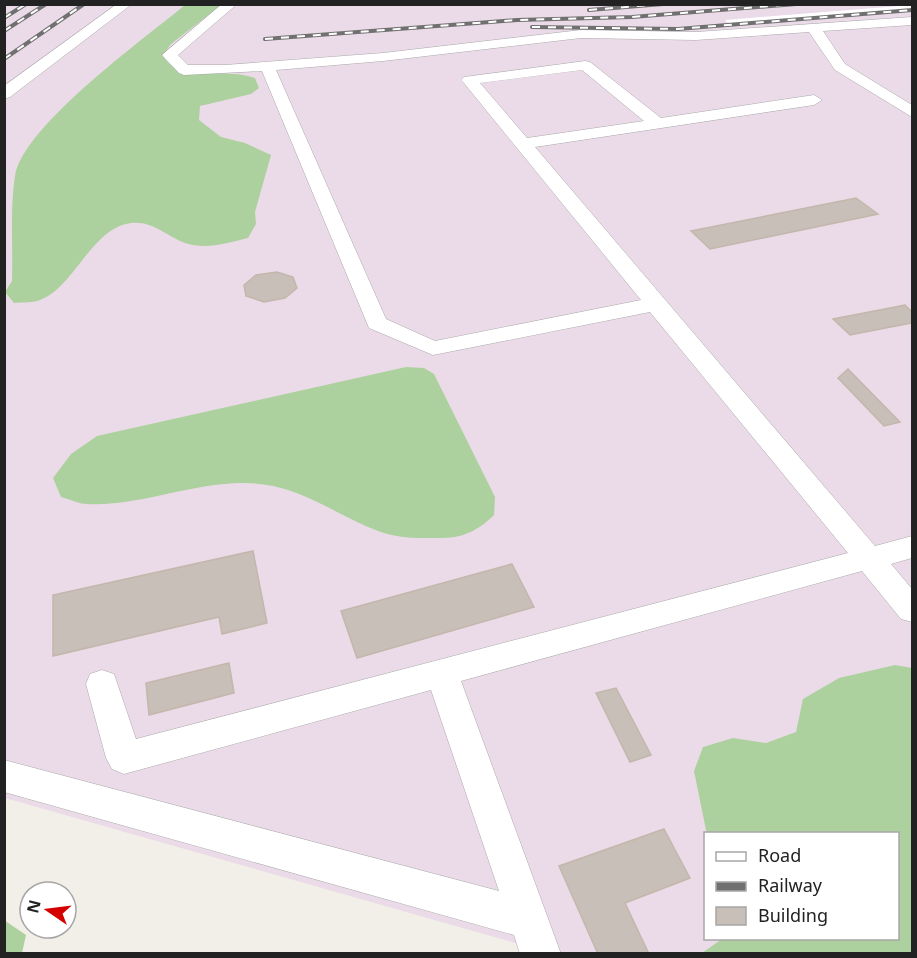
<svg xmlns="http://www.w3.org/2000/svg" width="917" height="958" font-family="'Noto Sans',sans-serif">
<rect width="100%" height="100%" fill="#f2efe9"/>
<path fill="#ebdbe8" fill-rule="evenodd" d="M4 5H912V953H532L529 947 5 798ZM706 834H898V938H706Z"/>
<path fill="#add19e" d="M185 5H221L171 44 163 55C174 79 210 72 232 74 240 74 248 76 255 78L259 88 251 94 200 106 199 120 221 137 245 143 271 155 255 212 256 224 248 238C228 243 205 250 185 243 164 235 150 218 126 224 90 232 72 291 37 301 30 303 21 302 14 303L5 292 12 281C13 248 10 207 15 176 23 126 144 39 185 5Z
M406 367 424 368 434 374 495 497 494 515C474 534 460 539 432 538 414 538 396 538 378 531 343 518 311 494 273 486 210 473 150 507 87 504 79 504 69 499 61 497L53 478 71 454 97 436Z
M895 665 912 668V953H702L722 939 898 938V834L708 833 706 830 694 771 703 747 733 738 766 743 796 732 803 699 839 678Z
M4 920 26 935 22 953H5Z"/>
<path fill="#fff" d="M912 5V9L729 24 725 20Z"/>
<path fill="#c7bfb8" stroke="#c4b6ab" stroke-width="1.5" d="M856 198 878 214 710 249 691 231Z
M277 272 293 277 297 288 285 298 264 302 246 296 244 285 256 275Z
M905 305 912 312V323L850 335 833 319Z
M848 369 900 422 884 426 838 378Z
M253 551 267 623 222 634 219 617 53 656V595Z
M512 564 534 607 357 658 341 611Z
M229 663 234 693 149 715 146 683Z
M616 688 651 755 630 762 596 693Z
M664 829 690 878 625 903 649 954H598L559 866Z"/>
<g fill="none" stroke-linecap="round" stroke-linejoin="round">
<defs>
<path id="minor" d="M117 4H132L10 97 4 99V86Z
M222 4H237L178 55 188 65H225L383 53 581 30 696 32 912 17V25L823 31 845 64 912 105V117L835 70 809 32 696 40 581 38 383 61 276 70 386 319 435 341 641 300 464 83 461 80 464 77 585 61 590 62 661 118 814 95 822 100 814 105 535 147 875 546 912 536V558L891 564 912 589V622L901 619 862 571 461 681 561 954H520L514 935 4 792V760L499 891 431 690 124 774 112 769 106 758 86 684 90 674 102 670 114 674 136 739 848 553 650 312 433 355 369 328 262 71 184 75 179 73 162 55ZM582 70 644 121 527 138 480 83Z"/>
</defs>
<use href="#minor" stroke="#a9a9a9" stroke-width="1"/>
<use href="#minor" fill="#fff" fill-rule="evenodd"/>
<defs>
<path id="rail" d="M589 10 663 4
M4 18 26 4
M532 27 678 29 912 10
M4 31 46 4
M265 39 517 20 632 17 796 4
M4 59 84 4"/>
</defs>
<use href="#rail" stroke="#707070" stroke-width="4"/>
<use href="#rail" stroke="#fff" stroke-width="2" stroke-dasharray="8" stroke-linecap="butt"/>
</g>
<rect width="917" height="958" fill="none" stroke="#222222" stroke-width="12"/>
<rect x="704" y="832" width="195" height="108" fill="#ffffff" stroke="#a7a7a7" stroke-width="1.5"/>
<rect x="716" y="852" width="30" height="9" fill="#ffffff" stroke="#a7a7a7" stroke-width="1.5"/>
<text x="758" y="862" font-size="18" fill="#222222">Road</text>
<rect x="716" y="882" width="30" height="9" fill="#707070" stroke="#a7a7a7" stroke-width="1.5"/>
<text x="758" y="892" font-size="18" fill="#222222">Railway</text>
<rect x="716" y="907" width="30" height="18" fill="#c7bfb8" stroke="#a7a7a7" stroke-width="1.5"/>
<text x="758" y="922" font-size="18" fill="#222222">Building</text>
<g transform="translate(48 910) rotate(284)"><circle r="28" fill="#ffffff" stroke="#a7a7a7" stroke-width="1.5"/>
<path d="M0-4.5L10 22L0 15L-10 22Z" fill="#d40000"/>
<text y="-9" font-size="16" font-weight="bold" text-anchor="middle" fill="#222222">N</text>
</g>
</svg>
